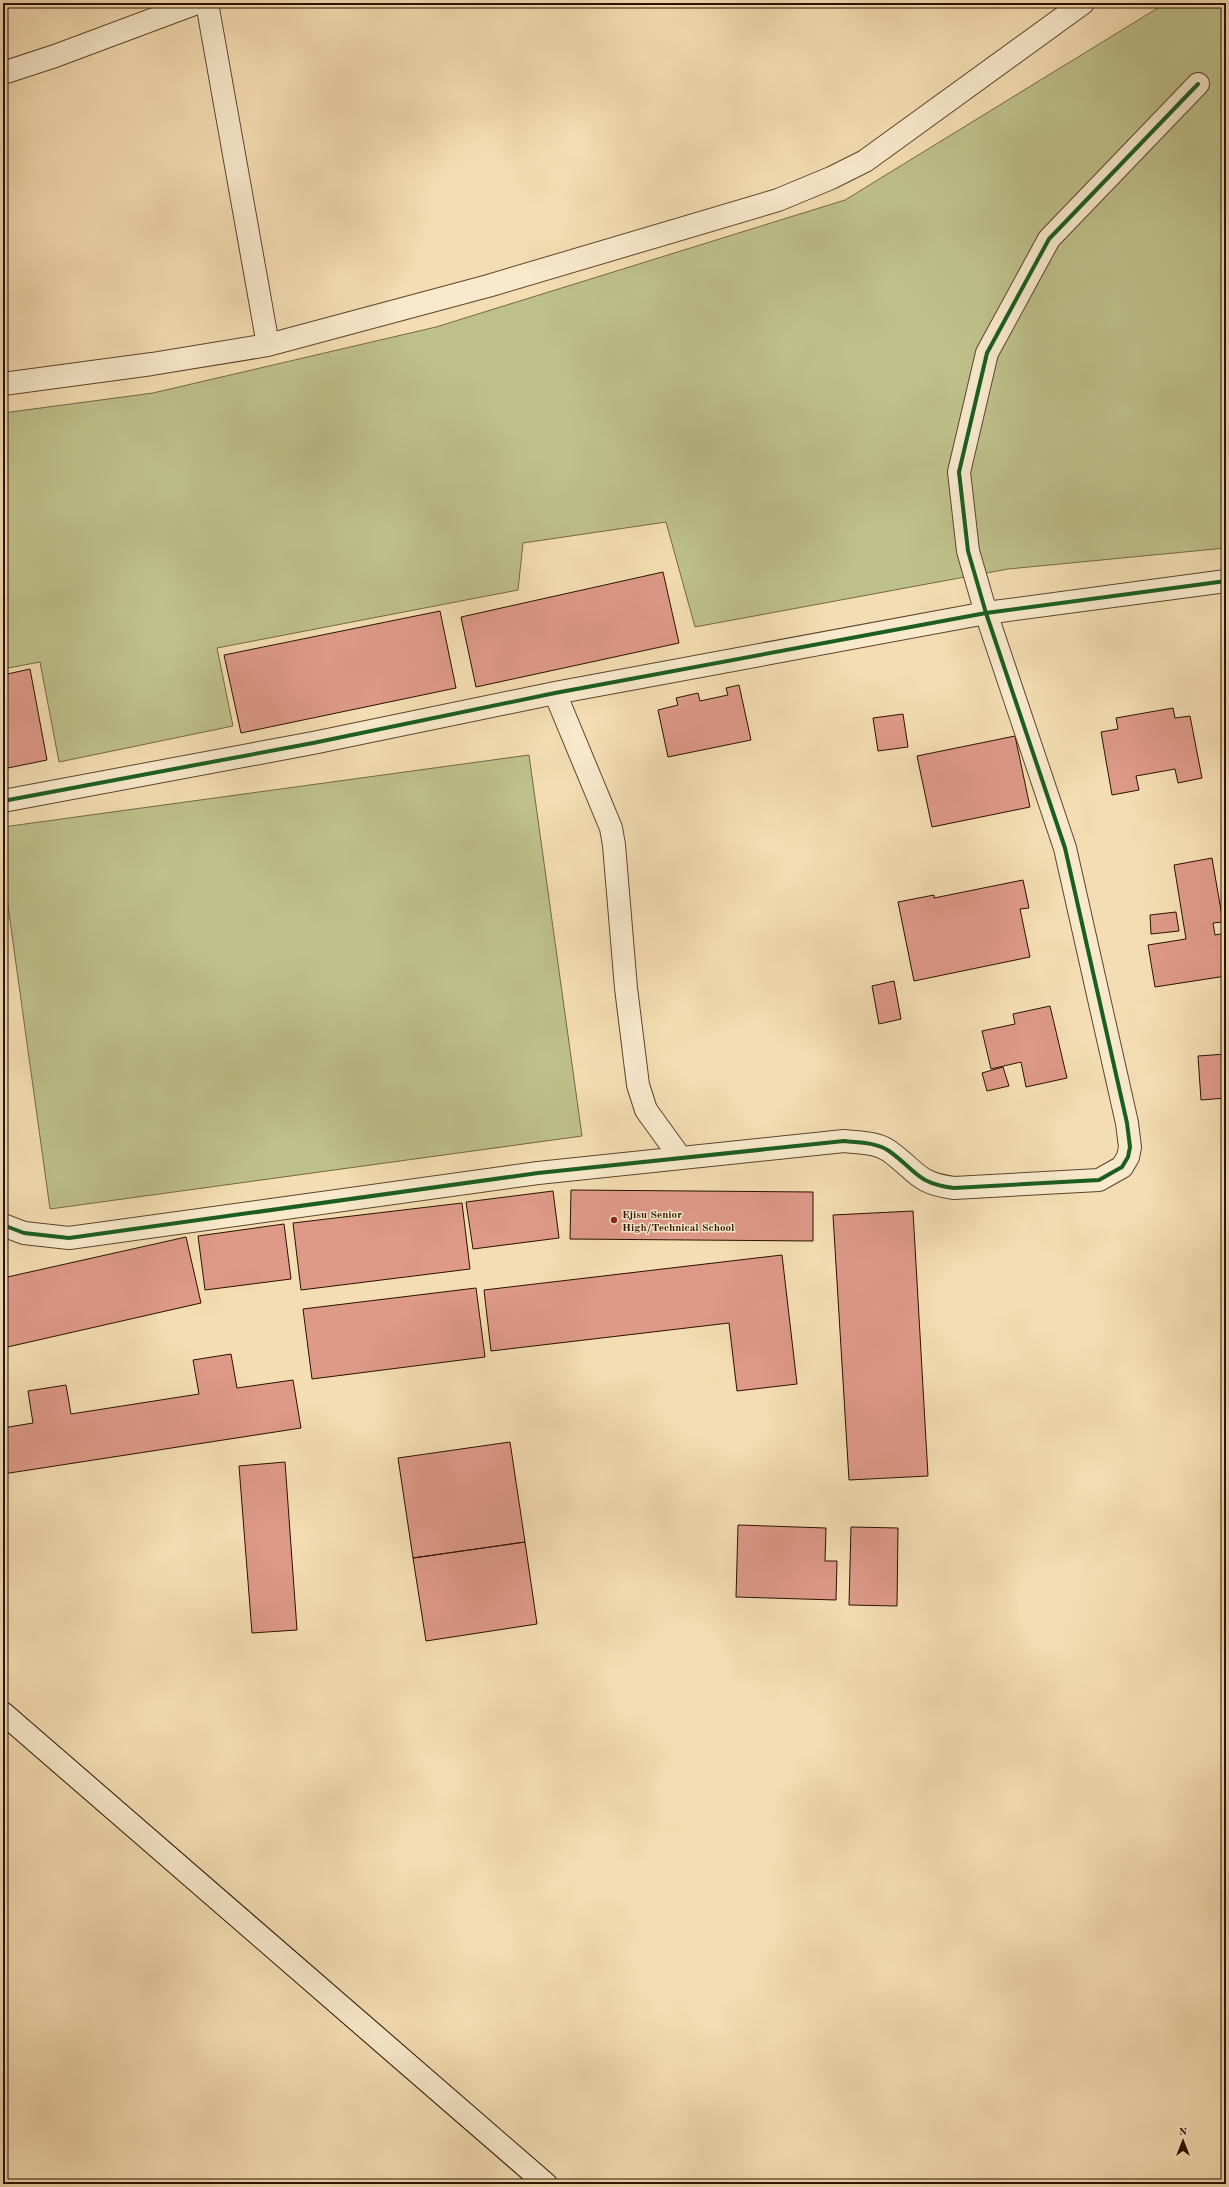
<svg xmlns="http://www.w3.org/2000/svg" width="1229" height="2187" font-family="'Old Standard TT',serif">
<rect width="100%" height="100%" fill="#f4ddb2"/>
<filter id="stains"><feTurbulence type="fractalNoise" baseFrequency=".005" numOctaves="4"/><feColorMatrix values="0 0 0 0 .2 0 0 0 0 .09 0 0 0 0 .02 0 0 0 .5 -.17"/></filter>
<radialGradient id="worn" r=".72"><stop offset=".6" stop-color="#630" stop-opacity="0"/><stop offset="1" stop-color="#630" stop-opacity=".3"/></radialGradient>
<path fill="#bec08a" stroke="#746845" d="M1166 3H1226V548L1008 569 695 627 666 522 523 543 518 590 217 648 233 726 59 762 40 662 3 669V413L153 393 436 327 845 200Z
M529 755 582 1136 50 1209 3 870V827Z"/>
<path fill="#de9989" stroke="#2a1100" d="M663 572 679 643 476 687 461 617Z
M440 611 456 688 241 733 224 655Z
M30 669 47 760 3 769V675Z
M739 685 751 740 668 757 658 710 678 705 676 698 698 693 700 701 728 695 726 688Z
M1173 708 1175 718 1190 716 1202 778 1178 783 1175 769 1136 776 1139 790 1112 795 1101 732 1118 729 1116 718Z
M903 714 908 747 878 751 873 718Z
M1015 736 1030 807 932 827 917 756Z
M1212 858 1223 922 1213 923 1215 935 1226 933V976L1155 987 1148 945 1186 939 1174 865Z
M1023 880 1029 908 1020 909 1030 957 914 981 898 902 934 895V898Z
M1176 912 1179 931 1151 934 1150 915Z
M894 981 901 1019 879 1024 872 986Z
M1050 1006 1067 1078 1026 1087 1021 1062 991 1069 982 1031 1015 1024 1013 1014Z
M1226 1054V1098L1201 1100 1198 1056Z
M1003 1067 1009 1086 987 1091 982 1073Z
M571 1190 813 1192V1241L570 1239Z
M553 1191 559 1238 473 1249 466 1202Z
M462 1203 470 1269 301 1290 293 1223Z
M913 1211 928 1476 849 1480 833 1215Z
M284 1224 291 1279 205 1290 198 1236Z
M186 1237 201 1303 3 1348V1278Z
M782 1255 797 1384 737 1391 729 1323 491 1351 484 1290Z
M476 1288 485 1357 312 1379 303 1309Z
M231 1354 237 1388 293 1380 301 1428 3 1474V1428L33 1423 28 1391 66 1385 71 1414 199 1394 193 1360Z
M510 1442 525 1542 413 1558 398 1458Z
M285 1462 297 1630 252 1633 239 1466Z
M738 1525 826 1528 825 1561H837L836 1600 736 1597Z
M851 1527 898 1528 897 1606 849 1605Z
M525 1542 537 1624 426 1641 413 1558Z"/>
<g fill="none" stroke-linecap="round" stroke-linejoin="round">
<defs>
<path id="minor" d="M207 3 268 345
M3 73 55 56 197 3
M3 384 152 364 268 345 488 286 778 200 831 178 865 161 1083 3
M555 693 611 828 614 845 626 988 638 1085 646 1110 680 1157
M3 801 313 743 555 693 986 613 1226 581
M3 1225 24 1233 69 1238 538 1173 844 1141C859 1143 876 1142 889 1151 917 1171 916 1183 954 1188L1099 1180 1122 1167 1128 1157 1130 1147 1127 1123 1065 848 986 613 968 551 959 472 987 353 1049 239 1198 84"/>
<path id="secondary" d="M3 1713 546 2184"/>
</defs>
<use href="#minor" stroke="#5c442c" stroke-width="24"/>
<use href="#secondary" stroke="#2a1100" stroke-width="24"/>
<use href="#minor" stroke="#f8e9cd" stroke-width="22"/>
<use href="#secondary" stroke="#f8e9cd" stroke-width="22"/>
<defs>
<path id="cycleway" d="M3 801 313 743 555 693 986 613 1226 581
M3 1225 24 1233 69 1238 538 1173 844 1141C859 1143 876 1142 889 1151 917 1171 916 1183 954 1188L1099 1180 1122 1167 1128 1157 1130 1147 1127 1123 1065 848 986 613 968 551 959 472 987 353 1049 239 1198 84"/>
</defs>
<use href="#cycleway" stroke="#f8e9cd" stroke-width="6"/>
<use href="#cycleway" stroke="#1b5e20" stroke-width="4"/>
</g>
<circle fill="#8f2418" stroke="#f8e9cd" stroke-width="1.5" cx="614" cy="1220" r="4"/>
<g text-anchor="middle" stroke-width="3" stroke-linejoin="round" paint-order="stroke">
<g font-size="11" font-weight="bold" fill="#2a1100" stroke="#f8e9cd" text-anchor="start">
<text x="622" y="1218">Ejisu Senior<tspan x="622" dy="13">High/Technical School</tspan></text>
</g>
</g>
<rect width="1229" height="2187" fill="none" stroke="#f4ddb2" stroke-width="16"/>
<rect x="4" y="4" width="1221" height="2179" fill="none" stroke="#2a1100" stroke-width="2"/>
<rect x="8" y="8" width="1213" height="2171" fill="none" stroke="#2a1100"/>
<g transform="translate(1183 2141)" stroke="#f8e9cd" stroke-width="3" paint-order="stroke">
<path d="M0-3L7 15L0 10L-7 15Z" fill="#2a1100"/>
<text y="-6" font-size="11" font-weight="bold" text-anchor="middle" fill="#2a1100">N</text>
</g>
<rect width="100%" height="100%" filter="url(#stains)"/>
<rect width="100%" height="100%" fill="url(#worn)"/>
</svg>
